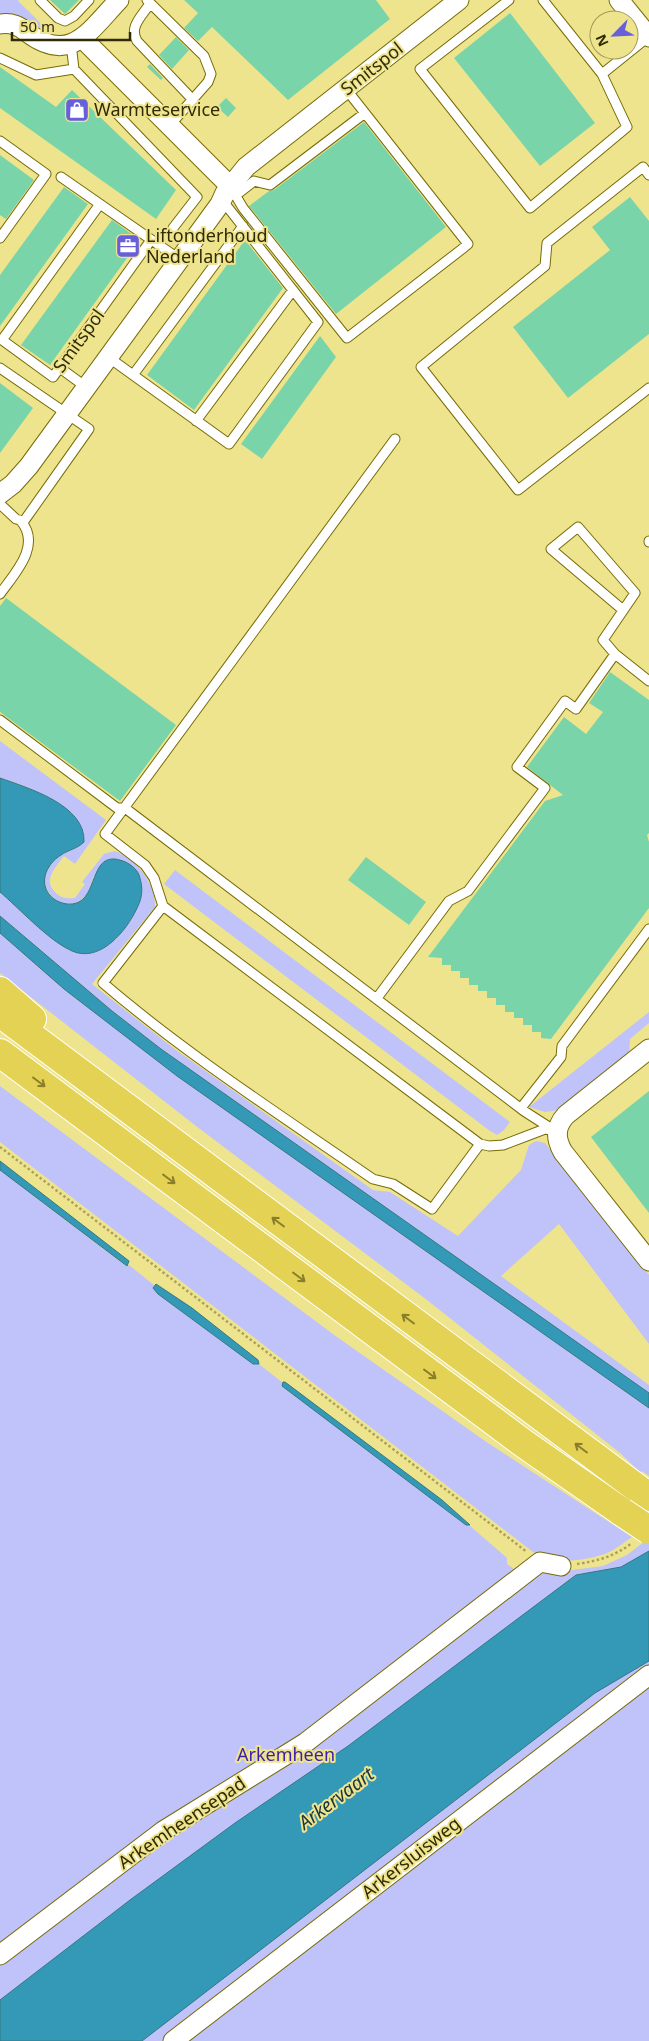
<svg xmlns="http://www.w3.org/2000/svg" width="649" height="2041" font-family="'Noto Sans',sans-serif">
<rect width="100%" height="100%" fill="#efe48e"/>
<path fill="#bfc3f9" d="M0 0H19L18 1 53 35C35 28 21 10 0 14Z
M0 741 106 820 75 864 64 856C55 868 42 881 56 893 61 898 68 899 75 898L85 884 82 882 104 854 115 851C136 859 156 883 155 907L92 984 176 1050 373 1190 390 1192 458 1236 521 1170 529 1145 536 1141 545 1143 649 1275V1344L559 1224 501 1276 649 1385V1393L161 1049 112 1011 0 916V892L46 933 70 951 99 950 116 939 132 919 94 875C92 883 90 891 84 897 69 914 45 898 44 879L49 867 55 860 60 855 78 847 84 836C71 801 32 788 0 778Z
M175 870 510 1122 504 1130 497 1135 490 1131 164 884Z
M0 933 64 989 177 1076 649 1408V1476L642 1471 640 1472 620 1453 427 1300 196 1126 0 973Z
M649 1012V1023L630 1039 629 1054 560 1110 545 1112 529 1107Z
M0 1086 337 1337 488 1443 632 1537C623 1543 615 1550 605 1554 583 1561 553 1565 533 1552L0 1142Z
M0 1170 126 1266 129 1265 154 1285 158 1294 253 1364H259L283 1383 282 1386 466 1525H469L507 1558V1564L528 1579 546 1571H564L603 1566 627 1555 649 1538V1551L621 1567 576 1575 649 1648V2041H0Z"/>
<path fill="#3499b7" stroke="#337882" d="M0 778C28 788 86 805 84 842 77 849 68 850 61 855 45 865 37 886 54 899 61 904 71 906 79 902 98 892 91 849 123 861 129 863 137 869 139 875 142 884 143 892 140 901 131 926 101 966 70 950 47 939 20 909 0 892Z
M0 916 112 1011 161 1049 649 1393V1408L177 1076 64 989 0 933Z
M0 1161 129 1261 127 1266 0 1170Z
M156 1284 192 1308 258 1360 259 1364H253L158 1294 153 1288Z
M283 1382H285L442 1500 470 1525H466L282 1386Z
M649 1551V1661L595 1693 142 2041H0V2000L130 1900 235 1823 348 1746 576 1575 621 1567Z"/>
<path fill="#7ad4a9" d="M50 0H79L65 14Z
M184 0H376L390 19 288 100 212 27 198 41 184 28 198 13Z
M510 13 595 123 540 166 454 58Z
M176 37 189 50 172 69 159 55Z
M150 64 163 78 161 80 147 67Z
M0 67 56 107 72 90 176 190 156 219 0 108Z
M226 98 236 108 228 117 217 107Z
M364 122 446 227 336 314 249 206 269 191 274 190Z
M0 155 34 180 6 219 0 215Z
M64 187 88 204 0 326V275Z
M630 197 649 221V334L568 398 513 327 610 250 592 227Z
M112 220 140 240 50 365 21 345Z
M245 240 283 288 194 410 147 375Z
M320 336 336 357 262 459 241 444Z
M0 383 33 408 0 453Z
M6 598 176 725 120 801 0 712V606Z
M610 672 649 700V833L647 835 649 842V908L551 1039 541 1038V1032H532V1025H523V1018H514V1012H505V1005H496V998H487V991H478V985H469V978H460V971H451V965H442V958L428 957 545 801 563 795 527 767 564 717 586 734 603 712 589 703Z
M366 857 426 902 409 925 348 880Z
M649 1091V1213L591 1137Z"/>
<g fill="none" stroke-linecap="round" stroke-linejoin="round">
<defs>
<path id="service" d="M40 0 58 18 65 21 74 16 89 0
M147 0 204 56 211 74 208 82 170 125
M509 0 420 69 530 208 627 127 602 74 543 0
M149 5C141 17 129 27 137 41L193 100
M71 44 74 69 197 197 173 228
M0 58 36 75 74 69
M602 74 648 37
M0 141 46 174 0 238
M649 175 643 167 547 243 545 266 421 367 518 490 649 388
M61 177 179 259
M230 186 243 208 347 338 462 249 468 244 346 89
M235 196 254 181 270 185 365 113
M100 204 2 340 53 377 151 240
M108 357 229 444 318 322 222 200
M0 368 89 429 24 521 16 519 0 504
M60 368 86 387
M133 375 243 226
M196 421 293 290
M649 542V541
M0 594C14 574 42 546 21 521
M623 610 551 549 578 527 635 593 603 640 615 654 649 681
M0 720 117 808H125L524 1111 552 1129
M163 906 154 878 145 865 105 834 395 439
M377 998 449 901 468 891 545 788 517 767 565 701 576 709 615 654
M521 1108 561 1057 562 1046 649 929
M480 1144 163 906 103 983C187 1055 282 1116 373 1179L393 1184 432 1209 480 1144 489 1146 503 1145 545 1129 557 1131"/>
<path id="minor" d="M619 0 649 37
M0 24C12 22 19 26 28 33 71 65 90 30 119 0
M82 38 230 186
M0 494 13 484 29 466 220 204 225 193 246 167 459 0
M649 1049 566 1115C555 1127 555 1138 563 1152L649 1261
M0 1955 163 1831 305 1743 540 1562 561 1566
M173 2041 649 1675"/>
<path id="motorway" d="M0 991 32 1019
M0 1013 649 1497
M0 1053 523 1443 622 1512"/>
</defs>
<use href="#service" stroke="#776b05" stroke-width="11"/>
<use href="#minor" stroke="#776b05" stroke-width="21"/>
<use href="#motorway" stroke="#fff" stroke-width="30"/>
<path stroke="#aaa15c" stroke-width="2.5" stroke-dasharray="2.5 2.5" stroke-linecap="butt" d="M0 1147 527 1552
M577 1564C598 1561 615 1556 632 1543"/>
<use href="#service" stroke="#fff" stroke-width="9"/>
<use href="#minor" stroke="#fff" stroke-width="19"/>
<use href="#motorway" stroke="#e3d253" stroke-width="28"/>
<defs>
<path id="motorway-bridge" d="M622 1512 649 1530"/>
</defs>
<use href="#motorway-bridge" stroke="#fff" stroke-width="30" stroke-linecap="butt"/>
<use href="#motorway-bridge" stroke="#e3d253" stroke-width="28"/>
</g>
<defs><path id="oneway-shaft" d="M-6 0H5M1.5-3L5.5 0L1.5 3" fill="none" stroke-width="1.6" stroke-linecap="round" stroke-linejoin="round" transform="scale(1.25)"/></defs>
<g stroke="#8a7e2c">
<use href="#oneway-shaft" transform="translate(39 1082) rotate(37)"/>
<use href="#oneway-shaft" transform="translate(169 1179) rotate(37)"/>
<use href="#oneway-shaft" transform="translate(278 1222) rotate(-143)"/>
<use href="#oneway-shaft" transform="translate(299 1277) rotate(37)"/>
<use href="#oneway-shaft" transform="translate(408 1319) rotate(-143)"/>
<use href="#oneway-shaft" transform="translate(430 1374) rotate(37)"/>
<use href="#oneway-shaft" transform="translate(581 1448) rotate(-143)"/>
</g>
<defs>
<symbol id="shop-square" viewBox="-11 -11 22 22"><rect x="-9" y="-9" width="18" height="18" rx="4" fill="#6860da" stroke="#efe48e"/><path d="M-5-2.5h2.3a2.7 3.5 0 0 1 5.4 0H5L5.5 6h-11ZM-1.5-2.5h3a1.5 2.3 0 0 0-3 0Z" fill="#fff"/></symbol>
<symbol id="office-square" viewBox="-11 -11 22 22"><rect x="-9" y="-9" width="18" height="18" rx="4" fill="#6860da" stroke="#efe48e"/><path d="M-6-3h4V-5.5h4V-3h4V5H-6ZM-1-4.5V-3h2v-1.5ZM-6 0V1H6V0Z" fill="#fff"/></symbol>
</defs>
<g fill-rule="evenodd">
<use href="#shop-square" x="63" y="96" width="28" height="28"/>
<use href="#office-square" x="114" y="232" width="28" height="28"/>
</g>
<g text-anchor="middle" stroke-width="4" stroke-linejoin="round" paint-order="stroke">
<g font-size="18" fill="#302b05" stroke="#efe48e">
<text transform="translate(372 69) rotate(-38)" y="6">Smitspol</text>
<text transform="translate(79 341) rotate(-54)" y="6">Smitspol</text>
<text transform="translate(182 1823) rotate(-34)" y="6">Arkemheensepad</text>
<text transform="translate(411 1858) rotate(-38)" y="6">Arkersluisweg</text>
</g>
<g font-size="18" fill="#302b05" stroke="#efe48e" text-anchor="start">
<text x="94" y="116">Warmteservice</text>
<text x="146" y="242">Liftonderhoud<tspan x="146" dy="21">Nederland</tspan></text>
</g>
<g font-size="18" fill="#3c1fa7" stroke="#efe48e">
<text x="286" y="1761">Arkemheen</text>
</g>
<g font-size="19" font-style="italic" fill="#183640" stroke="#efe48e">
<text transform="translate(336 1798) rotate(-37)" y="7">Arkervaart</text>
</g>
</g>
<g transform="translate(614 35) rotate(246)"><circle r="24" fill="#efe48e" stroke="#a39a57"/>
<path d="M0-4L9 19L0 12L-9 19Z" fill="#6860da"/>
<text y="-8" font-size="14" font-weight="bold" text-anchor="middle" fill="#302b05">N</text>
</g>
<path d="M12 32v8h118v-8" fill="none" stroke="#302b05" stroke-width="2.5"/>
<text x="20" y="32" font-size="15" fill="#302b05" stroke="#efe48e" stroke-width="4" paint-order="stroke">50 m</text>
</svg>
